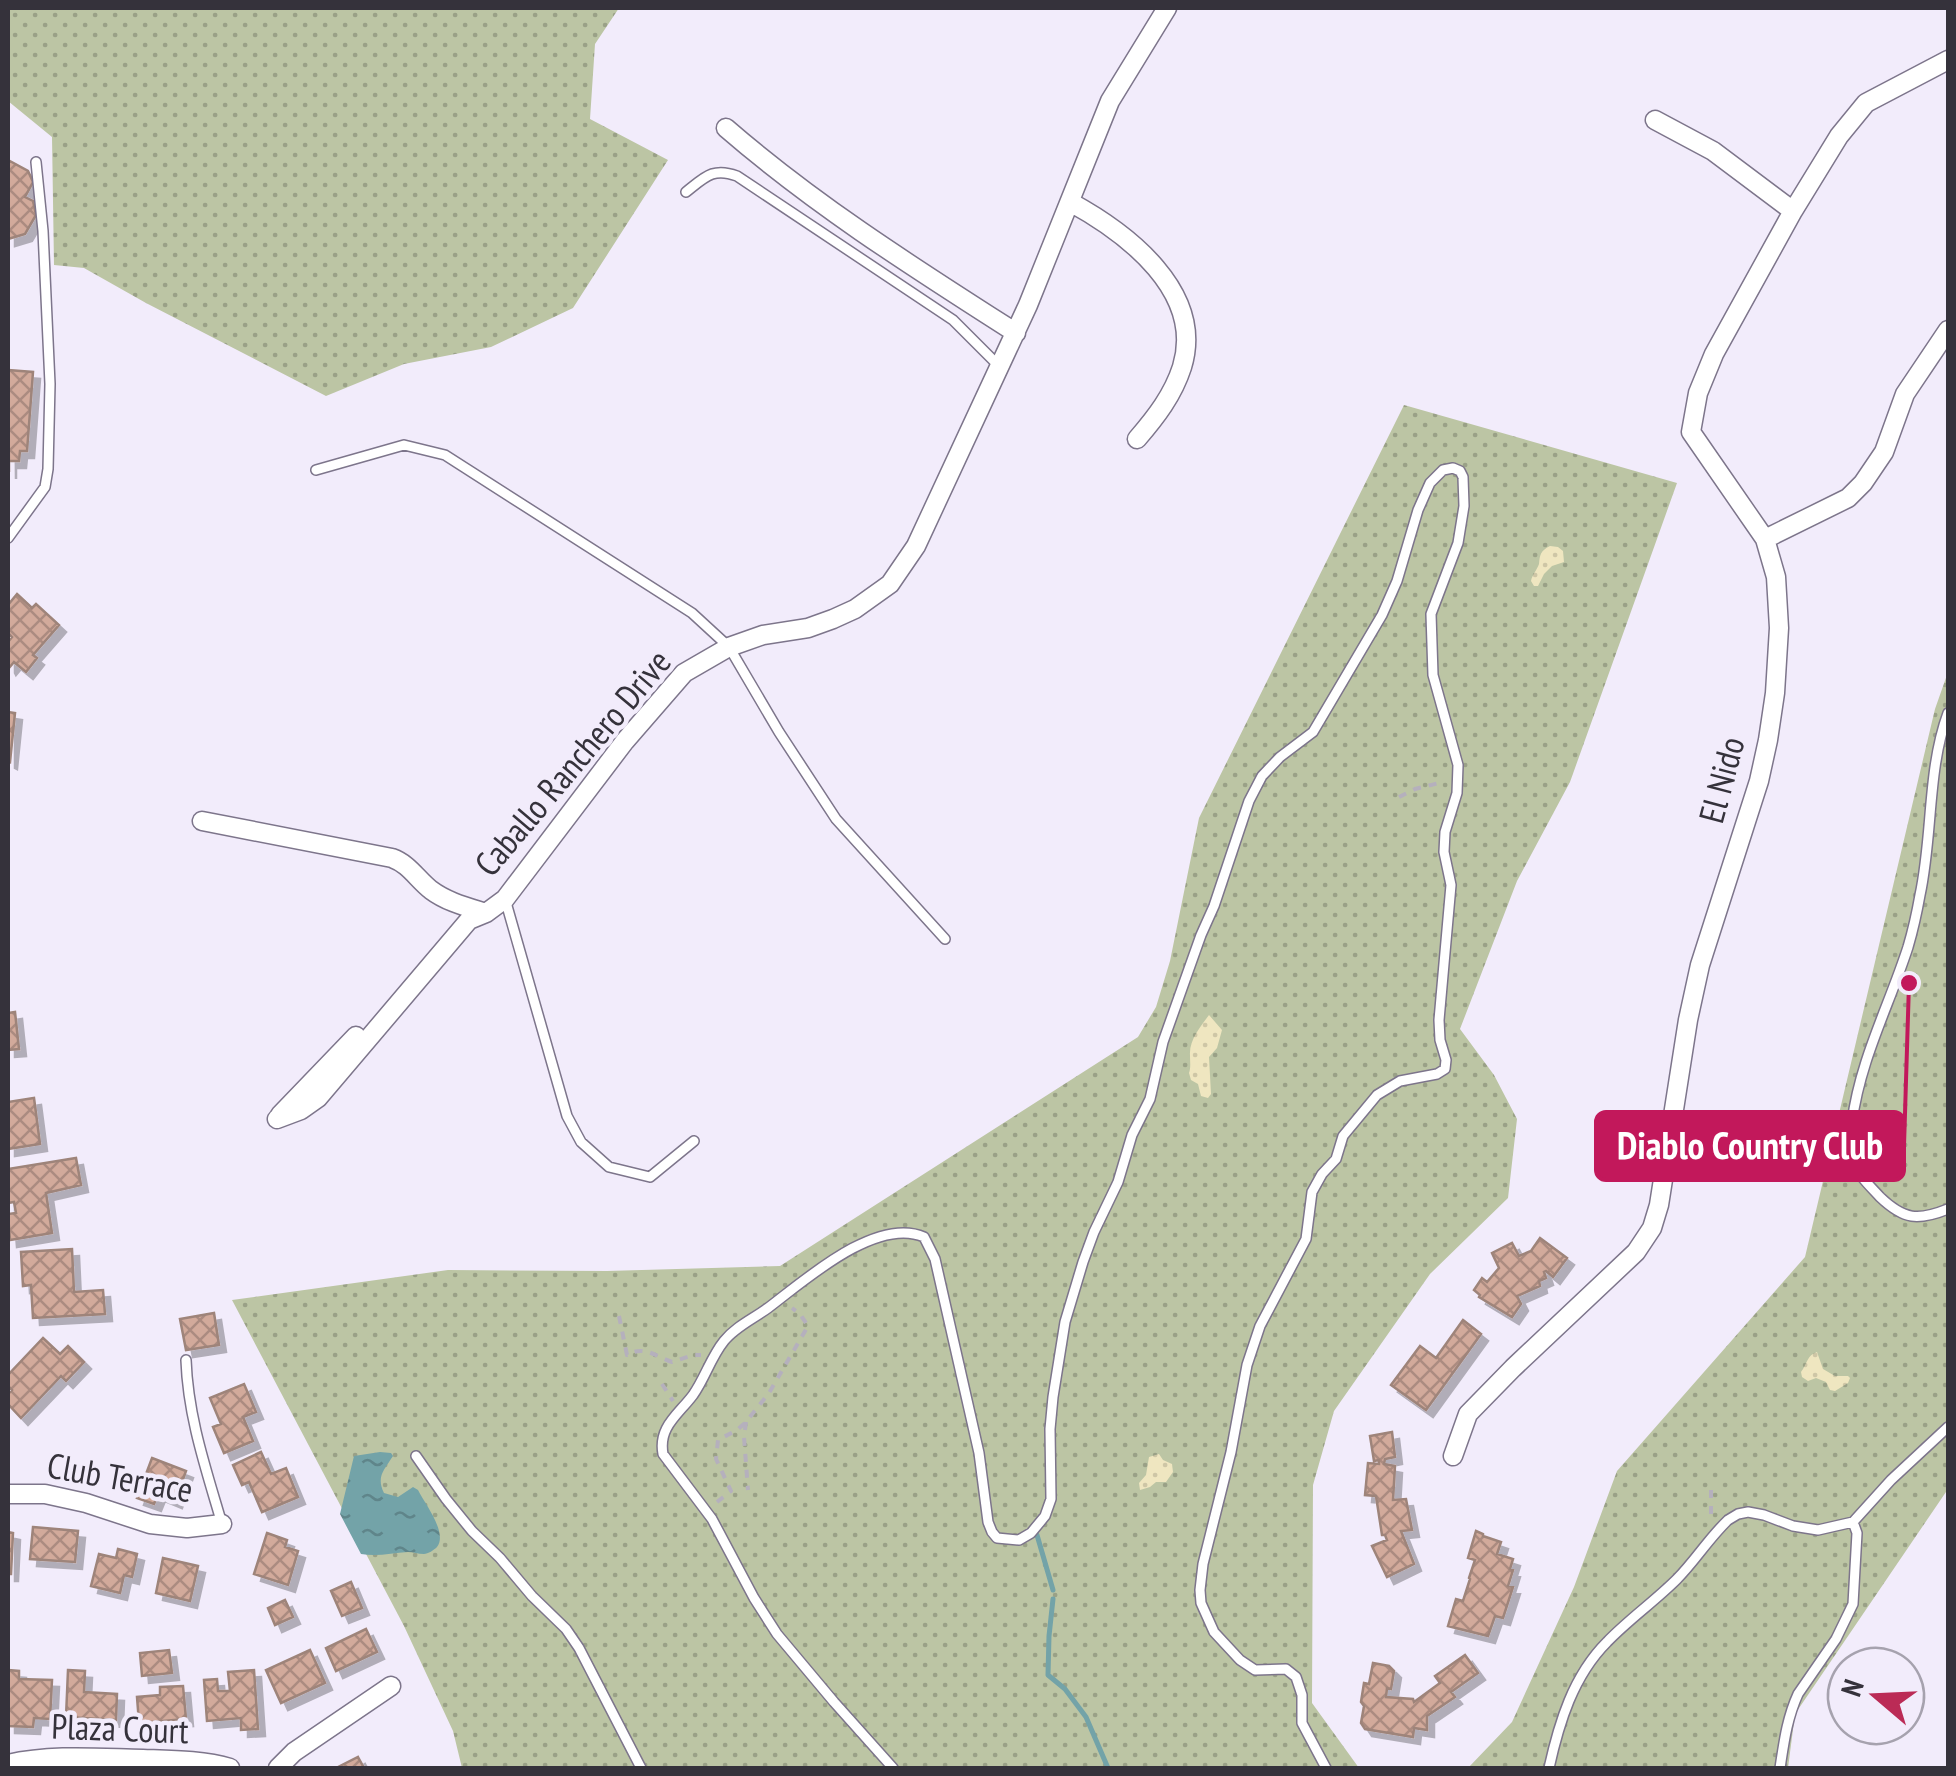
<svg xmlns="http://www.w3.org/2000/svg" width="1956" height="1776" font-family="'PT Sans Narrow',sans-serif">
<defs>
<pattern id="grass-dots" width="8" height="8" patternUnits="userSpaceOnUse" patternTransform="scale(2.5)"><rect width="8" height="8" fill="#bcc5a4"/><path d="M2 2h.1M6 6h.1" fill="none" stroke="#9aa187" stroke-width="1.8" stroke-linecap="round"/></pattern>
<pattern id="sand-dots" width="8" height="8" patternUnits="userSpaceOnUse" patternTransform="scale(2.5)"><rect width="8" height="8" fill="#efe6c0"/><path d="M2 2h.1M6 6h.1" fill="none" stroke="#cec6a6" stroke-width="1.8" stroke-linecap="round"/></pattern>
<pattern id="water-ripples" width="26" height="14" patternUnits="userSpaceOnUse" patternTransform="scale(2.5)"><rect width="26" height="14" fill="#73a3a8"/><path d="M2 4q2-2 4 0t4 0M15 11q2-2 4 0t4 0" fill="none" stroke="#5f858a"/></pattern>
<pattern id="building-cross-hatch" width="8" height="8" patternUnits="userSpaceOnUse" patternTransform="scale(2.5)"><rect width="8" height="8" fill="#d2aa9b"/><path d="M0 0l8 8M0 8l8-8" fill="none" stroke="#ab8b80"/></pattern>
<filter id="shadow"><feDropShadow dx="7" dy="7" stdDeviation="0" flood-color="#0004"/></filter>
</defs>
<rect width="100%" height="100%" fill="#f2ecfb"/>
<path fill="url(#grass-dots)" d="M8 8H619L595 44 590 119 668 160 573 308 491 347 404 364 326 396 146 303 84 268 54 265 52 137 8 101Z
M1404 405 1677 483 1570 782 1517 881 1460 1029 1494 1075 1517 1119 1508 1198 1430 1274 1334 1411 1313 1485 1312 1703 1359 1768H462L453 1731 404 1626 232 1300 448 1270 607 1271 780 1266 1138 1037 1156 1007 1170 961 1199 818Z
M1948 672V1489L1795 1714 1788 1768H1468L1512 1722 1574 1587 1617 1471 1805 1257 1935 709Z"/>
<path fill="url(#sand-dots)" d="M1550 546 1558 547 1563 551 1564 562 1552 566 1544 574 1538 586H1534L1531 581C1532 575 1537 570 1539 564 1540 555 1540 551 1550 546Z
M1209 1015 1222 1030 1217 1048 1209 1057 1211 1094 1208 1098 1201 1096 1198 1084 1191 1080 1189 1073C1191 1067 1190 1062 1190 1055 1189 1040 1201 1026 1209 1015Z
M1817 1352 1823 1369 1835 1376H1848L1850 1378 1848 1383 1835 1391 1830 1390 1826 1382 1816 1378 1808 1381 1802 1377 1801 1372C1807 1364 1807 1355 1817 1352Z
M1159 1454 1163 1460 1172 1464 1173 1472 1166 1482H1156L1150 1487 1140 1490 1139 1483 1146 1475 1149 1457Z"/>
<path fill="url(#water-ripples)" d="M380 1452 391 1453 393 1456C384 1470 376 1477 384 1493L398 1497 413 1487 418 1490C425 1504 448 1533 437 1547 434 1550 428 1554 424 1554 418 1554 413 1552 408 1552 392 1553 377 1557 361 1554L340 1514 354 1456Z"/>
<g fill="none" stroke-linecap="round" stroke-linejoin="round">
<path stroke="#73a3a8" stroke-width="5" d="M1037 1535 1053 1590
M1053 1599 1049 1636 1048 1675 1065 1689 1086 1717 1108 1768"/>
</g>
<path fill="url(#building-cross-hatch)" stroke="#9e847a" stroke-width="2.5" filter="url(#shadow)" d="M8 160 28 171 33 182 25 197 33 201 36 215 25 234 8 239Z
M8 370 33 372 27 451H20L19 461H9V472Z
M17 594 32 608 36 604 59 625 33 655 37 658 26 672 14 662 9 668 8 666V642L12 637 8 633V605Z
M8 712 15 713 10 762 8 761Z
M15 1012 19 1049 8 1050V1013Z
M34 1098 40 1144 8 1149V1102Z
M76 1158 81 1185 46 1193 52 1233 10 1240 8 1214 16 1213 14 1202 8 1203V1169Z
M1540 1238 1567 1258 1553 1277 1546 1271 1544 1272 1546 1278 1539 1281 1540 1286 1517 1296 1521 1304 1512 1317 1479 1297 1480 1295 1474 1290 1482 1278 1487 1282 1499 1268 1492 1253 1512 1243 1519 1256 1531 1251Z
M72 1249 74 1292 103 1290 105 1314 33 1318 31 1285 23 1286 21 1252Z
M214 1313 219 1345 186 1350 180 1319Z
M1463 1320 1481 1334 1426 1410 1391 1385 1420 1346 1436 1358Z
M43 1338 60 1354 68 1346 84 1362 66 1381 61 1376 21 1418 8 1404V1394L12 1390 8 1386V1375Z
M244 1384 256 1412 243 1417 253 1441 224 1453 213 1427 221 1424 210 1398Z
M1392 1432 1395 1457 1385 1459 1384 1464 1395 1466 1393 1500 1406 1499 1412 1530 1401 1531 1414 1564 1387 1577 1372 1546 1387 1540 1385 1535H1382L1376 1496 1365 1495 1368 1463 1379 1464V1460L1374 1461 1370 1436Z
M261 1452 271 1474 286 1468 298 1497 262 1512 249 1482 242 1485 233 1465Z
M152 1458 186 1471 175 1501 158 1494 154 1504 137 1498Z
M33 1527 78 1531 75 1562 30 1559Z
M1476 1531 1483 1534V1536L1501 1542 1497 1554 1513 1559 1510 1569 1513 1570 1508 1586 1513 1587 1503 1618 1495 1616 1488 1636 1448 1626 1456 1599 1463 1601 1470 1579 1469 1578 1475 1560 1468 1558Z
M8 1532 13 1533 11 1574H8Z
M267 1533 287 1540 285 1547 298 1551 288 1585 254 1574Z
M118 1549 137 1554 132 1577 124 1575 120 1593 91 1586 99 1554 116 1558Z
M163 1558 198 1566 190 1601 156 1593Z
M351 1582 362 1608 342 1616 331 1591Z
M285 1600 293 1617 275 1625 268 1608Z
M366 1629 377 1652 336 1671 326 1648Z
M169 1650 172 1673 142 1676 140 1653Z
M310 1650 325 1683 281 1703 266 1670Z
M1465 1655 1478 1673 1451 1692 1455 1697 1427 1716V1730L1414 1728 1413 1737 1365 1729 1361 1723 1364 1706 1361 1702 1364 1683 1369 1684 1373 1663 1389 1666 1394 1671 1391 1689 1387 1688 1386 1697 1413 1699 1414 1702 1440 1683 1435 1676Z
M8 1670 19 1671V1679L52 1680 50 1719 34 1718 33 1727 8 1726Z
M68 1670 85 1671 84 1692 117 1694 116 1720 66 1717Z
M254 1670 258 1729 241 1730V1718L207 1721 204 1680 217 1679 218 1691H230L228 1672Z
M183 1686 186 1719 139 1723 137 1697 160 1695V1687Z
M358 1757 364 1768H336Z"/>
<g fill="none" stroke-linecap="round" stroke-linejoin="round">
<defs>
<path id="service" d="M686 192C705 177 713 167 737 176L953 320 998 365
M316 470 404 445 445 455 692 613 729 647 779 732 836 819 945 939
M8 538 45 487 48 469 50 384 43 231 36 162
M1948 713C1927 770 1933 835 1920 895 1917 912 1913 930 1908 947 1889 1006 1860 1060 1852 1122 1850 1134 1848 1148 1852 1160 1857 1174 1870 1186 1880 1197 1904 1220 1918 1221 1948 1209
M505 899 567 1116 581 1142 609 1167 650 1177 694 1141
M186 1360C188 1417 206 1469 222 1524
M416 1456 446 1499 472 1531 500 1558 532 1596 566 1629 579 1648 641 1768
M893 1768 834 1702 777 1634 754 1598 712 1519 663 1454C658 1427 678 1415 693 1395 705 1378 711 1357 724 1341 735 1327 753 1319 768 1308 804 1281 876 1216 924 1237L935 1259 979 1453 988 1522 992 1532 997 1538 1019 1540 1031 1533 1045 1516 1051 1499 1050 1429 1053 1397 1065 1322 1083 1262 1094 1232 1118 1182 1132 1135 1150 1099 1163 1042 1201 935 1214 906 1249 801 1262 776 1280 757 1313 732 1382 615 1397 581 1418 510 1430 483 1443 470 1453 468 1460 471 1463 477 1464 506 1458 543 1431 614 1433 675 1458 765 1457 793 1445 832 1444 852 1451 885 1439 1020 1440 1040 1446 1060 1445 1069 1437 1074 1400 1081 1377 1095 1343 1136 1336 1159 1322 1174 1312 1192 1306 1239 1260 1326 1247 1365 1231 1452 1203 1564 1200 1590 1201 1603 1214 1632 1240 1660 1255 1670 1286 1669 1296 1677 1302 1695V1723L1326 1768
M1549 1768C1559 1723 1573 1676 1607 1642 1628 1620 1655 1601 1677 1579 1695 1561 1709 1538 1728 1520L1738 1514 1748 1512 1764 1515 1793 1526 1818 1530 1853 1522 1891 1480 1948 1427
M1780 1768C1784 1742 1787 1718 1798 1694L1836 1639 1853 1604 1857 1533 1853 1522"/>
<path id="minor" d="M1655 120 1713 151 1793 211
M726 128C816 206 916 269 1016 333
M1070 202C1127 233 1205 292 1182 367 1173 395 1156 417 1137 439
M1765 539 1848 498 1863 483 1884 452 1905 394 1948 330
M202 821 392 858C409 864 417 879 431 890 447 902 467 907 486 913
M280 1115 356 1036
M277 1119 301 1110 318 1098 469 920 486 913 505 899 625 741 684 673 729 647 763 635 808 628 833 619 855 609 890 584 916 546 1028 305 1110 101 1167 8
M1453 1456 1468 1414 1513 1368 1636 1252 1652 1228 1659 1205 1688 1020 1700 965 1759 781 1768 740 1775 693 1779 628 1776 577 1765 539 1691 432 1698 393 1714 354 1793 211 1839 136 1866 103 1948 60
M8 1494H45L86 1503 150 1524 187 1528 222 1524
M8 1764C52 1754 97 1758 143 1759 171 1760 203 1760 230 1768
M278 1768 294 1752 391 1686"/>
</defs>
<use href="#service" stroke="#7d758b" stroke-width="12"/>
<use href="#minor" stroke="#7d758b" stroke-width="21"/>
<path stroke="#b5b0bd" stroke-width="4" stroke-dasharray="8 8" stroke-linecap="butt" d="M1399 797 1415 789 1443 782
M619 1316 627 1355C644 1345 655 1356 672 1362L693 1355H701
M662 1384 673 1401
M746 1422 744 1437 748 1490
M1711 1490V1516
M717 1502 731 1491 716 1459 718 1440 737 1430 746 1422 769 1393 808 1326 800 1314 792 1308"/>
<use href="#service" stroke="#fff" stroke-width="9"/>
<use href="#minor" stroke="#fff" stroke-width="18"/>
</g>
<g text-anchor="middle" stroke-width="9" stroke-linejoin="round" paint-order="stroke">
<g font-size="35" fill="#35323b" stroke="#f2ecfb">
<text transform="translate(573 763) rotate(-50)" y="12">Caballo Ranchero Drive</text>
<text transform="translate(1722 780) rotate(-75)" y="12">El Nido</text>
<text transform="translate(120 1478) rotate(10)" y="12">Club Terrace</text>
<text transform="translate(120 1729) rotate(2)" y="12">Plaza Court</text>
</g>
</g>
<path fill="none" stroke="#c2185b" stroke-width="4" d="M1909 983L1904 1146"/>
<circle fill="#c2185b" stroke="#f2ecfb" stroke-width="4" cx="1909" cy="983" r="10"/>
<rect fill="#c2185b" stroke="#c2185b" stroke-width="4" x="1596" y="1112" width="308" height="68" rx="10"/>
<g font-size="38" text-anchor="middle" font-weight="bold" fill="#fff">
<text x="1750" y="1159">Diablo Country Club</text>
</g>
<rect width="1956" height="1776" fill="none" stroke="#35323b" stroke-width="20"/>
<g transform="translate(1876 1696) rotate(289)"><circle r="48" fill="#f2ecfb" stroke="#a6a2ae" stroke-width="2.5"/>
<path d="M0-8L18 38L0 25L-18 38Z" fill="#bb2b56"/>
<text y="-15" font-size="28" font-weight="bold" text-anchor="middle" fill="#35323b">N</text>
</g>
</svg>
